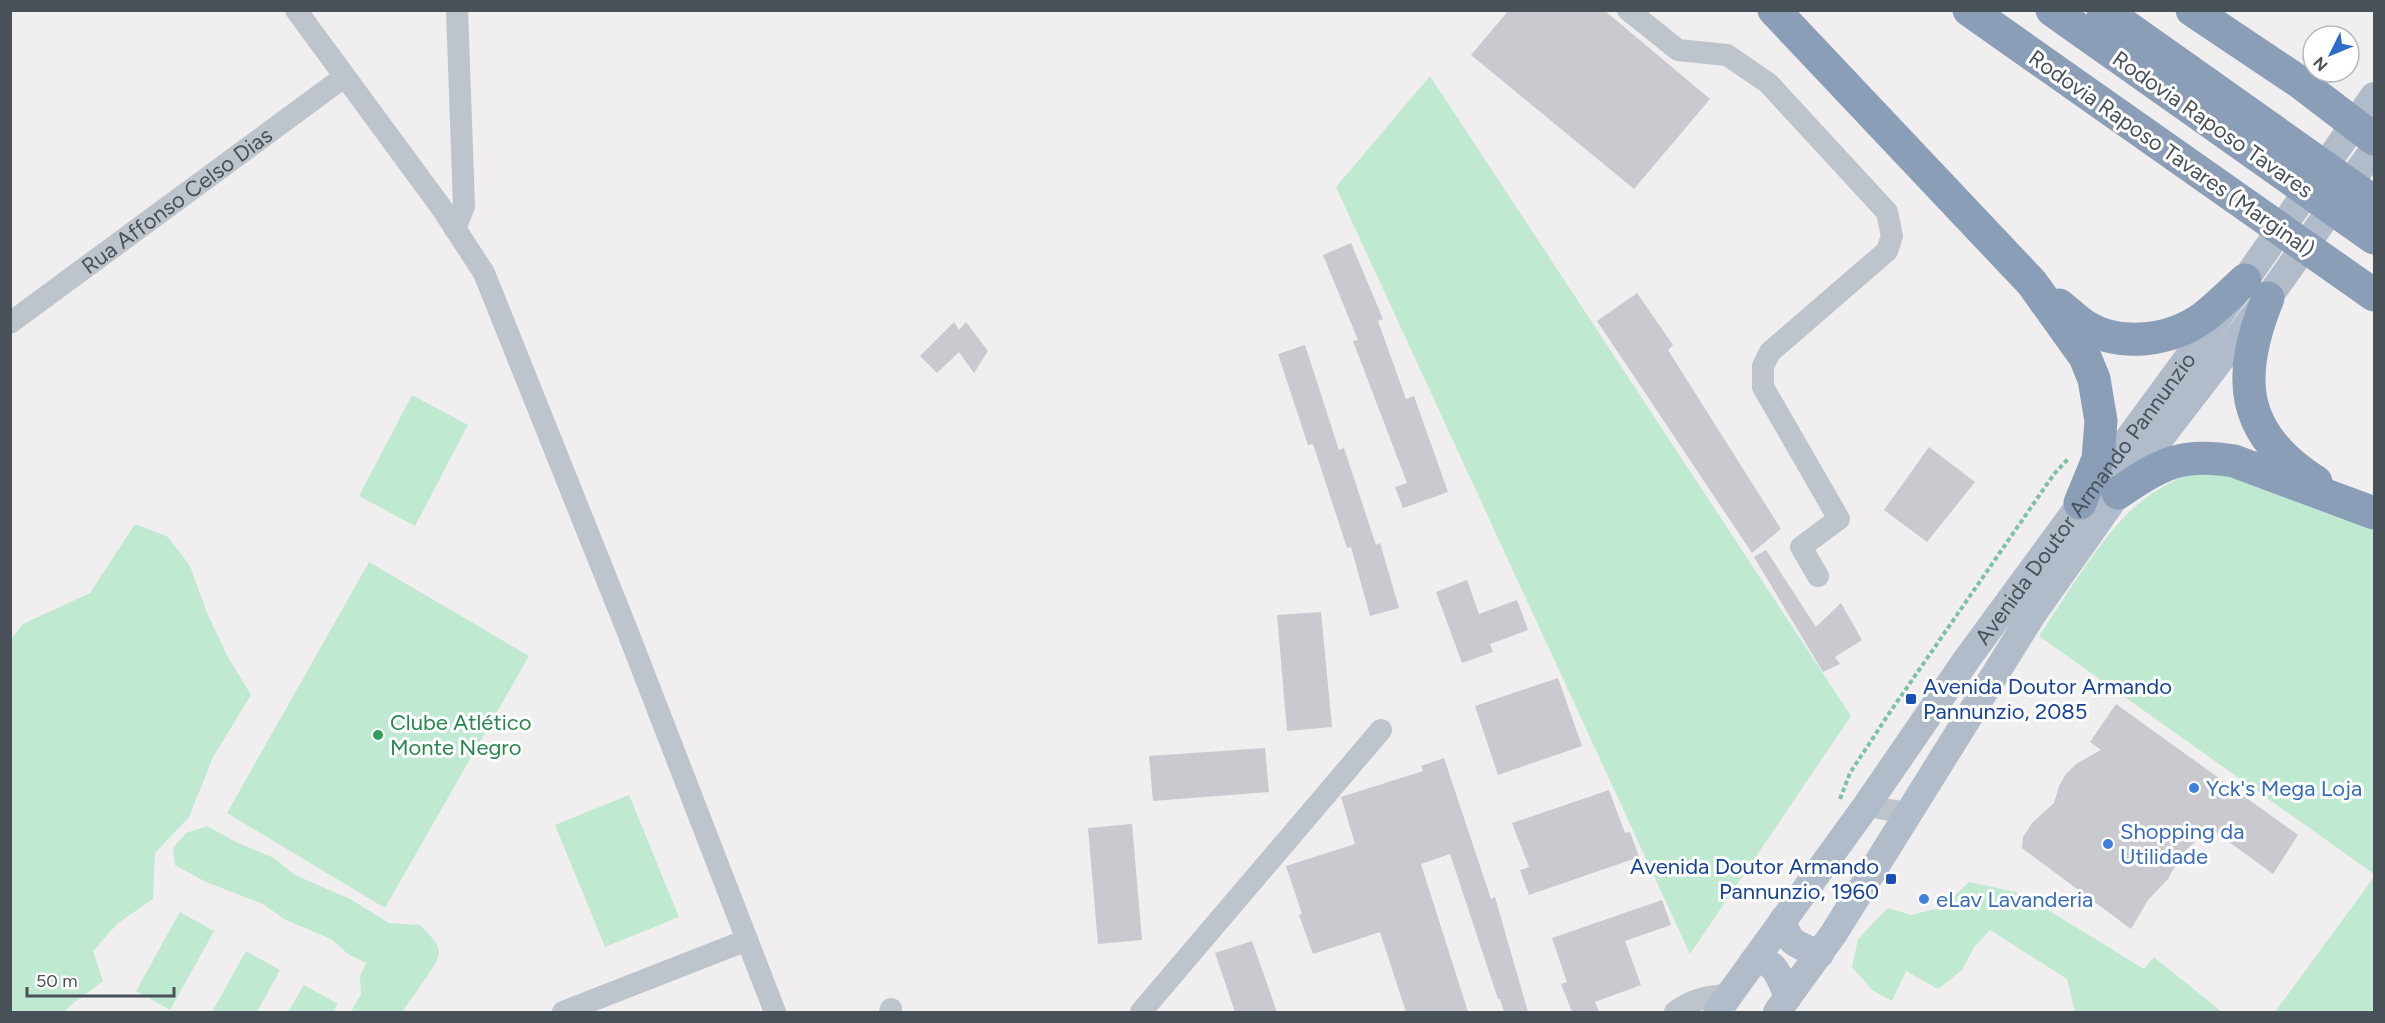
<svg xmlns="http://www.w3.org/2000/svg" width="2385" height="1023" font-family="Figtree,sans-serif">
<rect width="100%" height="100%" fill="#f0eeee"/>
<path fill="#c0e9d2" d="M1430 76 1851 716 1690 954 1336 187Z
M412 395 468 425 415 526 359 496Z
M2195 472 2232 473 2374 530V874L2039 636C2067 595 2094 548 2128 513 2147 494 2171 481 2195 472Z
M135 524 168 537 190 566 207 613 228 657 251 695 213 757 189 817 155 853 153 899 118 923 93 951 103 981 72 1004 64 1012H11V639L23 624 90 593Z
M369 562 529 656 385 908 227 813Z
M629 795 679 917 605 947 555 825Z
M207 826 238 843 274 858 295 875 350 899 389 923 420 925C427 933 438 941 439 952 440 963 410 998 403 1012H351L361 994 360 976 366 963 348 954 331 939 284 919 263 904 206 882 175 865 173 848 186 833Z
M2374 877V1012H2275Z
M1969 882 2020 893 2144 969 2154 957 2222 1012H2075L2067 979 1990 930 1975 946 1962 970 1938 989 1906 971 1892 1001 1872 990 1852 967 1858 939 1888 908 1911 915 1943 907Z
M180 912 214 931 170 1010 136 991Z
M246 951 280 970 257 1012H212Z
M304 985 338 1004 333 1012H288Z"/>
<path fill="#c9cad0" d="M1509 10H1604L1710 99 1634 189 1471 55Z
M1351 243 1383 319 1378 321 1406 399 1414 396 1448 492 1403 508 1395 487 1407 483 1353 341 1358 340 1323 255Z
M1637 293 1673 345 1668 350 1781 529 1752 553 1597 321Z
M954 322 959 330 966 322 988 351 974 373 959 352 937 373 920 356Z
M1305 345 1339 450 1344 448 1376 545 1380 543 1399 608 1370 616 1351 547 1347 548 1313 444 1308 445 1278 354Z
M1929 447 1975 482 1927 542 1884 510Z
M1766 550 1816 627 1841 603 1862 640 1835 657 1840 664 1823 672 1754 557Z
M1467 580 1479 614 1517 600 1528 630 1490 644 1493 652 1462 663 1436 592Z
M1321 612 1332 727 1287 731 1277 615Z
M1558 678 1582 746 1498 775 1475 706Z
M2116 704 2298 835 2273 874 2210 828 2181 855 2168 879 2148 900 2131 929 2022 848 2023 837 2032 823 2054 803 2059 786 2066 774 2076 764 2101 750 2090 742Z
M1265 748 1269 792 1153 801 1149 756Z
M1444 758 1491 899 1495 897 1528 1012H1504L1500 999H1498L1450 854 1421 864 1468 1012H1406L1380 932 1313 954 1299 915 1302 914 1286 866 1355 844 1341 797 1423 771 1421 766Z
M1609 790 1625 833 1630 832 1639 857 1529 895 1520 870 1529 867 1512 823Z
M1132 824 1142 940 1098 944 1088 828Z
M1662 900 1671 925 1625 941 1641 985 1595 1002 1599 1012H1572L1561 984 1567 982 1552 938Z
M1252 941 1277 1012H1235L1215 953Z"/>
<g fill="none" stroke-linecap="round" stroke-linejoin="round">
<path stroke="#7dc3a3" stroke-width="4" stroke-dasharray="4.5 3" stroke-linecap="butt" d="M1840 799 1850 773 1888 715 2054 474 2069 458"/>
<g stroke="#bdc4cb" stroke-width="22">
<path d="M296 10 441 207 484 273 627 630 775 1012"/>
<path d="M1628 10 1678 50 1727 55 1768 83 1887 212 1892 236 1887 251 1770 352 1763 366V387L1839 519 1801 547 1818 576"/>
<path d="M455 229 464 206 457 10"/>
<path id="s1" d="M10 323 344 77"/>
<path d="M1866 806 1908 813"/>
<path d="M563 1012 747 940"/>
<path d="M890 1012 891 1009"/>
<path d="M1141 1012 1381 730"/>
<path d="M1675 1012C1692 999 1708 996 1729 995"/>
</g>
<g stroke="#b0bcc9" stroke-width="28">
<path d="M1783 920C1788 945 1798 945 1820 954"/>
<path d="M1752 963C1774 954 1781 981 1788 997"/>
<path id="s2" d="M1717 1012 1866 806 1967 659 2245 280 2374 96"/>
<path d="M1777 1012 1834 933 2032 615 2118 493 2268 298 2374 149"/>
</g>
<path stroke="#8b9eb7" stroke-width="33" d="M1774 10 2032 283 2085 357 2094 379 2101 421 2098 459 2080 503
M1969 10 2374 295
M2052 10 2374 238
M2103 10 2374 202
M2192 10 2298 81 2374 139
M2268 298C2236 377 2239 433 2316 482
M2059 305C2068 312 2076 320 2085 326 2120 348 2171 341 2204 317 2218 306 2232 292 2245 280
M2118 493C2161 464 2181 452 2234 461L2374 513"/>
</g>
<g fill="#1a4fb4" stroke="#fff" stroke-width="2">
<rect x="1905" y="693" width="12" height="12" rx="3"/>
<rect x="1885" y="873" width="12" height="12" rx="3"/>
</g>
<circle fill="#2e9e5b" stroke="#fff" stroke-width="2" cx="378" cy="735" r="6"/>
<g fill="#3f7fe0" stroke="#fff" stroke-width="2">
<circle cx="2194" cy="788" r="6"/>
<circle cx="2108" cy="844" r="6"/>
<circle cx="1924" cy="899" r="6"/>
</g>
<g text-anchor="middle" stroke-width="6" stroke-linejoin="round" paint-order="stroke">
<g font-size="22" fill="#485058" stroke="#fff">
<text transform="translate(2213 124) rotate(35)" y="8">Rodovia Raposo Tavares</text>
<text transform="translate(2172 153) rotate(35)" y="8">Rodovia Raposo Tavares (Marginal)</text>
<text dy="8" stroke="none"><textPath href="#s1" startOffset="207">Rua Affonso Celso Dias</textPath></text>
<text dy="8" stroke="none"><textPath href="#s2" startOffset="632">Avenida Doutor Armando Pannunzio</textPath></text>
</g>
<g font-size="22" fill="#164399" stroke="#fff" text-anchor="start">
<text x="1923" y="694">Avenida Doutor Armando<tspan x="1923" dy="25">Pannunzio, 2085</tspan></text>
<text x="1879" y="874" text-anchor="end">Avenida Doutor Armando<tspan x="1879" dy="25">Pannunzio, 1960</tspan></text>
</g>
<g font-size="22" fill="#27864d" stroke="#fff" text-anchor="start">
<text x="390" y="730">Clube Atlético<tspan x="390" dy="25">Monte Negro</tspan></text>
</g>
<g font-size="22" fill="#366cbe" stroke="#fff" text-anchor="start">
<text x="2206" y="796">Yck's Mega Loja</text>
<text x="2120" y="839">Shopping da<tspan x="2120" dy="25">Utilidade</tspan></text>
<text x="1936" y="907">eLav Lavanderia</text>
</g>
</g>
<rect width="2385" height="1023" fill="none" stroke="#485058" stroke-width="24"/>
<g transform="translate(2331 54) rotate(227)"><circle r="28" fill="#ffffff" stroke="#b6b9bc" stroke-width="1.5"/>
<path d="M0-4.5L10 22L0 15L-10 22Z" fill="#2e6cca"/>
<text y="-9" font-size="16" font-weight="bold" text-anchor="middle" fill="#485058">N</text>
</g>
<path d="M27 987v9h147v-9" fill="none" stroke="#485058" stroke-width="3"/>
<text x="36" y="987" font-size="18" fill="#485058" stroke="#ffffff" stroke-width="4.5" paint-order="stroke">50 m</text>
</svg>
